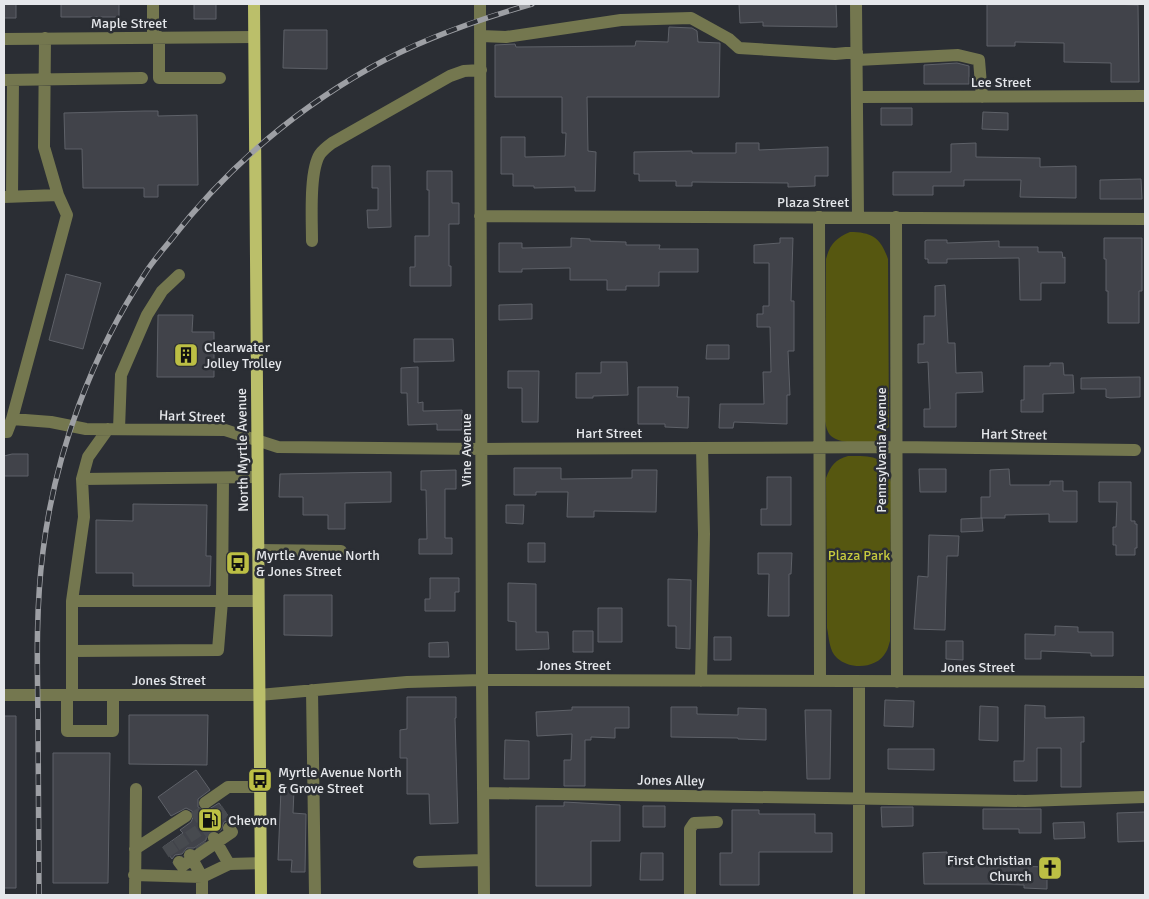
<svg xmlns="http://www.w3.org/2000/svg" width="1149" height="899" font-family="Signika,sans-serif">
<rect width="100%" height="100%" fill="#2b2e34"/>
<path fill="#565710" d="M850 232C872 232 881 238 888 259L889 426C887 431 885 435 880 439 871 445 839 444 831 436 827 432 826 426 825 421L826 259C830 244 836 238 850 232Z
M848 456C873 456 885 455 891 482L890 641C889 644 888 649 886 652 877 669 850 670 837 658 829 651 829 637 827 628L826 478C831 465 835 460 848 456Z"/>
<path fill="#41434a" stroke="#5e6168" d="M4 4H16V18H4Z
M61 4H119V17H61Z
M194 4H216V19H194Z
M739 4H836L837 27 763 26V22L740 23Z
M987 4H1111L1138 5 1139 82H1111V63L1064 62V43L1015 42V46H987Z
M669 27 692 28 697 31 698 42 720 43 719 97H587L588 151 596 152 595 191H575V187L534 188V186H513V174H501V137H525V157L565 156 566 133H562V97H495V45L515 44 516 47 635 46 636 41 668 42Z
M284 30H327V69L283 68Z
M957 63 969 66V84H924V65Z
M881 108H912V125H881Z
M144 111H158V116L197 115 198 185H158V197H144V188H83L82 149H65L64 113Z
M983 112 1008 113V130L982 129Z
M736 143H759V150L828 147V176H815V186L788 187V183L692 182V186H676V181H639V174H634V152L692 151V153H736Z
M976 143V157L1040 158V167L1076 166V198L1020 197 1021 180H964V186H933V195H893V172H951V144Z
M372 166H390L391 227 368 228 367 210H378V188H372Z
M427 171H452V203H459V224H449V266H451V286H410V267H415V236H429V190H427Z
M1141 179 1142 199H1100V180Z
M571 238 590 239V241L626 242V245H660L659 249H698V272H659V286H626V290H607V280H570V268L522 269V272H499V243H522V248L571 247Z
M780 238H793L791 301H794V351H788L790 395H787V424L734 422 733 428H719L720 404H764L763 372H771L770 327H757V314H763V306H769V263H754V245L780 243Z
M1104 238H1142V291H1139V323H1108V291H1106V259H1104Z
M927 240H947V243L999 241V247H1038V252H1062L1063 258 1065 257V283H1041V300H1020L1019 258 947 259V263H928V259H925V241Z
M66 274 101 283 83 349 49 340Z
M945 285 948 343H955L956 373 982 372 983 392 956 393V427H924V409H930L928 362 918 363V344H924V316H935V286Z
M532 304V319L499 320V305Z
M158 315H193L192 332H214V377H157Z
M414 339H453L454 361 414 362Z
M707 345H729V359H706Z
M601 362H627L628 395 593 396V398H576V373H601Z
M1050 363H1063L1064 375H1073L1074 393 1043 394V412H1021V400H1024V366H1050Z
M418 367V403L423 402V411L462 410V430H437V424L408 425 407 393H401V368Z
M508 371H539L538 422H522V388H508Z
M1140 377V397L1110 398 1106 397V389H1081V378Z
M638 387H678L677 397H689L688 428 665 427V424H638Z
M12 454H28V476H4V456Z
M514 468H561V479L632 478V470H657L656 512 594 511V517H567L568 492H536V495H514Z
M919 469H946V492H920Z
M1009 469 1010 485H1050V481H1063V491H1077V522H1049V514L1005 515V518H981V497H990V470Z
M456 470V489H445V538H452V554H419V539H427L426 490H421V471Z
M391 472V502L345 503V529H328V515H303V497H279L280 474Z
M767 477H791V525H761V509H767Z
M1099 482H1131V521H1135V524H1137V548H1135V555H1116V545H1113V527H1116L1117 502H1099Z
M133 504 207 505 206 556H211L210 586H133V573H96V520L133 521Z
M506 505H524L523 524 506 523Z
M982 518 983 531 961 532V519Z
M929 535 959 536 958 556H947L945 630 914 629 918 576 928 577Z
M528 543H545V562H528Z
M758 553H792L791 574H789V616H768L769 574H758Z
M430 578H459V592H455V611H425V599H430Z
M668 579 691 580 690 649 676 648V626H668Z
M508 583 536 584V632H548L549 649 516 650V622L508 621Z
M284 595H332V636L284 635Z
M598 608H622V642H598Z
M1055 626 1078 627V632H1113V656H1091V653L1041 651V659H1025V634L1055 635Z
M573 631H593V652H573Z
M714 637H731V660H714Z
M946 641H963V660L946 659Z
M448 642 449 657H429V643Z
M407 697H456V718H455L458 823 430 824 429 794H407V758H400V730L407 729Z
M885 700 914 701 913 727 884 726Z
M1025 705 1045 706V718L1084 717V742H1081V787H1061V748H1037V781H1014V761H1024Z
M980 706 998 707V741L979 740Z
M572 707H629V728H615V738L591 737V740H585V786H564V760H571L572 734 537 736 536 712 572 710Z
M671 707H697V714L738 715V708L766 709V740L738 739V738L671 737Z
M805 710H831L830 779H807Z
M129 715H208L207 765 129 764Z
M4 716H16V888H4Z
M505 740 529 741V779H504Z
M888 749H934V770L888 769Z
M53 753H110L108 883H53Z
M196 770 210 790 198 799V807L202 810 206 811 219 803 231 820 224 822 221 830 219 831 214 830 210 831 207 834 206 840 194 848H187L182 854 175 855 172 859 163 847 183 833 180 830 191 822 194 815 192 811 186 808 171 816 158 797Z
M281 790H294L293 813 306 814 305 872H291L292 860H278Z
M564 802 620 805V841H591V886H536V806H564Z
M643 806H665V827H643Z
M881 807H913V826L882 827Z
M983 809H1041V833H1019V829H983Z
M732 810H759V814H815V833H832V852H759V885H720V853H732Z
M1145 812V841L1118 842 1117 813Z
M1084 822 1085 838 1054 839 1053 823Z
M947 852V861L1010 863V866L1047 867V889L1024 888V885L989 884H924L923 853Z
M641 853H663V880H640Z"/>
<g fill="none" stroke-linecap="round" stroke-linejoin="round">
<path stroke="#474a4f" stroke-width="12" stroke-dasharray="12 6" stroke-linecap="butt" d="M217 809 229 828
M195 810 214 838
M190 829 202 847
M178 837 190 855
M167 844 179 862"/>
<path stroke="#74774f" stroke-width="12" d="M480 4 482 680 484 895
M856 4 858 217
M481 36 506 37 621 20 691 18 729 39 739 48 835 54 857 52
M153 37V4
M159 37V78H220
M4 39 254 37
M857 60 958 55 979 60 982 97
M4 80 142 78
M857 97 1145 96
M12 196 13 80
M4 197 58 195
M480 216 1145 219
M819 217 820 681
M896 217 897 682
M312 241C312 220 309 171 320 154 323 150 328 146 332 143L450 76 464 71 481 70
M12 419 51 422 86 429 225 430 278 447 481 449 896 447 1135 450
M119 429 121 375 147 315 162 291 179 275
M4 432H7L12 419 67 215 58 195 44 147 45 38
M82 479 257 477
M258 550 341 551
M72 601H258
M72 651 218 650 222 601 223 478
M701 681 704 534 702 448
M312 690 315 895
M4 695H259L407 682 482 680 1144 682
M67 695V731H113V695
M72 695V601L84 517 82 479 88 457 108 429
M483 793 1025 801 1145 797
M205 803 228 787H260
M214 838 229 864
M135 849 186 816
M179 862 182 866 232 832 229 828
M419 862 483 860
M134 875 202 877 190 855
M135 895 136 789
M202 895V877L229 864 260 863
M690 895V829L694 823 717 822
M859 895V682"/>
<path stroke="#bbbf6a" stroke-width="12" d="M254 4 261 895"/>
<defs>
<path id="rail" d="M39 895C39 835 38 775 38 714 37 660 36 605 43 551 55 453 92 354 146 272 153 261 162 251 170 241 225 170 292 112 370 68 421 39 476 20 532 4"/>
</defs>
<use href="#rail" stroke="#9d9fa4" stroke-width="5.5"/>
<use href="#rail" stroke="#2b2e34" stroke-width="4" stroke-dasharray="11" stroke-linecap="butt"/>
</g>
<defs>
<symbol id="building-square" viewBox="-11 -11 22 22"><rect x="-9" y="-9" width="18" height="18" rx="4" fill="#bcbf44" stroke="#2b2e34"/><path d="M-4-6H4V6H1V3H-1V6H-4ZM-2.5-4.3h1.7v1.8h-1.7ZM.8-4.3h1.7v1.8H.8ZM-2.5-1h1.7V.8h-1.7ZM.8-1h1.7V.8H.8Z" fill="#111"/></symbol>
<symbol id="bus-square" viewBox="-11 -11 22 22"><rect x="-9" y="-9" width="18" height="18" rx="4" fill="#bcbf44" stroke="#2b2e34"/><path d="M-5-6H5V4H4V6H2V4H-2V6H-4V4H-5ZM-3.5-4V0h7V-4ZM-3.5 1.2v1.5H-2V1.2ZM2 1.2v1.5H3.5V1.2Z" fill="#111"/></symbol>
<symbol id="fuel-square" viewBox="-11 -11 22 22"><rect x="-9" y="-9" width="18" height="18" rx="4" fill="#bcbf44" stroke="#2b2e34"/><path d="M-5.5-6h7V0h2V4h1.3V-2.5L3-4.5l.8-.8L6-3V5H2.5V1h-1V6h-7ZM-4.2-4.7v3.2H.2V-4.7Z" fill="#111"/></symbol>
<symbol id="church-square" viewBox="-11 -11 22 22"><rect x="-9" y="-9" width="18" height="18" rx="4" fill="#bcbf44" stroke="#2b2e34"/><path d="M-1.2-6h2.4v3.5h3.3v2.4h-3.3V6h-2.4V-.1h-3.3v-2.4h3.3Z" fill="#111"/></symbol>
</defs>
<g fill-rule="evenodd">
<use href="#building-square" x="172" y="341" width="28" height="28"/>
<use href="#bus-square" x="224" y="549" width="28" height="28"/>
<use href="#bus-square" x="246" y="766" width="28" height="28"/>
<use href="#fuel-square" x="196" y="806" width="28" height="28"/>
<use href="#church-square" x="1036" y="854" width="28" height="28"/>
</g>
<g text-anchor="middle" stroke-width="5" stroke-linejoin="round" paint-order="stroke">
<g font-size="14" fill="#e5e7eb" stroke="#2b2e34">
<text x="129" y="28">Maple Street</text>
<text x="1001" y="87">Lee Street</text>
<text x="813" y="207">Plaza Street</text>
<text transform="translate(192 416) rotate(2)" y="5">Hart Street</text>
<text x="609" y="438">Hart Street</text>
<text transform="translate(1014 434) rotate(1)" y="5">Hart Street</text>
<text transform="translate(242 450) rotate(-91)" y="5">North Myrtle Avenue</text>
<text transform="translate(466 450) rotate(-90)" y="5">Vine Avenue</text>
<text transform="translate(881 450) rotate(-90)" y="5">Pennsylvania Avenue</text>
<text x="574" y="670">Jones Street</text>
<text x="978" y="672">Jones Street</text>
<text x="169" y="685">Jones Street</text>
<text transform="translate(671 780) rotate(1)" y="5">Jones Alley</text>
</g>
<g font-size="14" fill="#e5e7eb" stroke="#2b2e34" text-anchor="start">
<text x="204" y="352">Clearwater<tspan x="204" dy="16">Jolley Trolley</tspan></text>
<text x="256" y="560">Myrtle Avenue North<tspan x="256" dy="16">&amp; Jones Street</tspan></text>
<text x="278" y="777">Myrtle Avenue North<tspan x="278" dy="16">&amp; Grove Street</tspan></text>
<text x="228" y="825">Chevron</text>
<text x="1032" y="865" text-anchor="end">First Christian<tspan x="1032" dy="16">Church</tspan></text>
</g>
<g font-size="14" fill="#c7cb3e" stroke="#2b2e34">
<text x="859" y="560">Plaza Park</text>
</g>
</g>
<rect width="1149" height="899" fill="none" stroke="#e5e7eb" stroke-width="10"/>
</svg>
